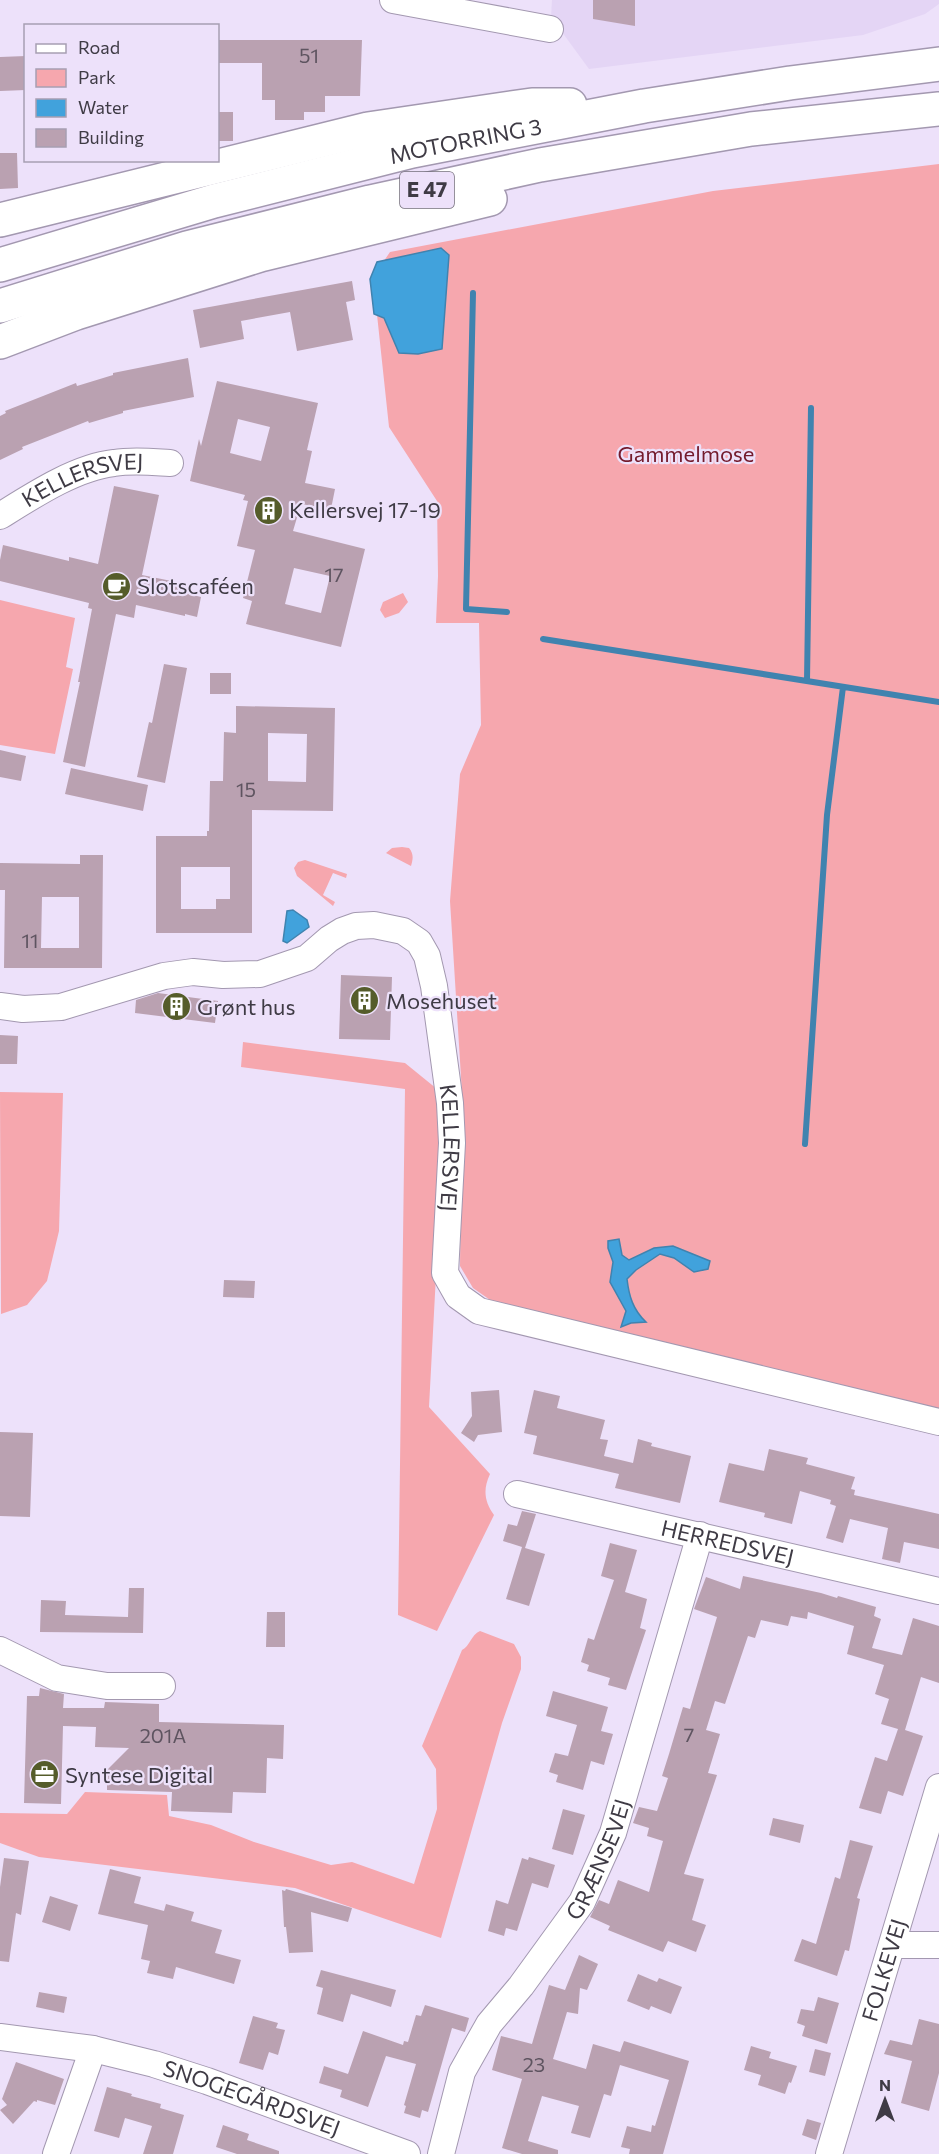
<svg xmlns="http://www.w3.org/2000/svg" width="939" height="2154" font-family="Commissioner,sans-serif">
<rect width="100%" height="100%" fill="#ede1fa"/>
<path fill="#e4d5f5" d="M552 0H939V4L925 14 863 35 589 69 551 17Z"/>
<path fill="#f6a7ae" d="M939 164V1411L493 1302 473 1288 460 1266 462 1093 450 901 460 774 481 725 479 623H436L438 576 437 501 389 427 373 277 390 252 713 191Z
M403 593 408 602 399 613 385 618 380 610 383 602Z
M0 600 75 618 66 667 73 669 55 754 0 745Z
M402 847 409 848C414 854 413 859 411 866L386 853 392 848Z
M305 860 347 874 346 878 333 873 323 895 335 902 333 906 297 876 294 868 298 862Z
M243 1042 405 1063 437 1089 442 1162 429 1407 490 1474C483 1489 484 1501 494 1515L437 1631 398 1615 405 1089 241 1067Z
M0 1092 63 1093 59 1231 47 1281 27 1305 1 1314Z
M480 1631 514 1644 521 1657V1669L502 1723 441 1938 295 1888 39 1857 0 1843V1813L67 1814 85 1792 167 1795 169 1816 211 1825 254 1842 331 1865 352 1862 414 1884 437 1809 436 1769 422 1746 462 1650C470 1646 471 1635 480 1631Z"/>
<path fill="#41a2dc" stroke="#4083af" stroke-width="1.5" d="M441 248 449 255 442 349 418 354 399 353 384 318 374 314 370 279 377 262Z
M293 910 307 920 309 927 287 943 283 941 287 911Z
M619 1239 622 1255 629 1260 654 1248 673 1246 710 1261 708 1269 694 1272 674 1258 660 1254 636 1270 627 1279C629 1296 633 1310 646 1322L631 1323 621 1327 626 1311 610 1282 613 1262 608 1248V1241Z"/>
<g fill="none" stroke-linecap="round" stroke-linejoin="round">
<path stroke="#4083af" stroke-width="6" d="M473 293 466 609 507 612
M543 639 939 702
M807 681 811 408
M805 1144 827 815 843 687"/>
</g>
<path fill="#baa1b1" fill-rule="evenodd" d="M593 0H635V26L593 19Z
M218 40H362L360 96H325V112H304V120H275V100H262V63H218Z
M26 56V90L0 91V57Z
M218 112H233V141H218Z
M0 153H17L18 188 0 189Z
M352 281 355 300 346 302 353 340 297 351 290 312 241 321 244 339 200 348 193 310Z
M188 358 194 397 123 411V413L89 423 88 421 22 447 23 449 0 460V416L6 413 5 411 76 383 77 386 113 375V373Z
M217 381 318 403 307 450 312 451 305 483 335 489 331 509 301 504 293 531 365 549 341 647 246 624 252 601 243 598 255 550 237 546 248 501 243 500 245 495 190 481 199 439 201 446ZM238 419 270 427 261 461 230 453ZM294 568 330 576 321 613 285 604Z
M114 486 159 495 142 575 191 585 189 594 201 597 197 617 185 614V616L136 605 134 618 116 614 85 767 63 762 80 682H78L92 609 88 608 89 603 0 581V560L3 545 69 561V557L98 564Z
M164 664 187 668 165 783 137 777 149 722 152 723Z
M210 673H231V694H210Z
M236 706 335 708 333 811 252 810V933H156V836H207V831H209L210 781H223L224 732 236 733ZM268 733 307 734 306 782 268 781ZM181 867H230V899H216V909H181Z
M0 750 26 756 21 781 0 777Z
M71 768 148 785 143 811 65 794Z
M80 855H103L102 968H4L5 890H0V863L80 864ZM42 897H79V948H41Z
M341 975 392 977 390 1040 339 1039Z
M158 993 218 1001 215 1023 135 1013 136 1000Z
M0 1035 18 1036 17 1064H0Z
M224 1280 255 1281 254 1298 223 1297Z
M499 1390 502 1432 478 1435 474 1442 461 1433 472 1416 471 1392Z
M534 1390 560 1396 557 1408 605 1420 600 1439 608 1440 604 1456 633 1463 638 1439 652 1443 651 1446 691 1456 680 1503 615 1488 619 1474 533 1454 537 1436 524 1433Z
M0 1432 33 1433 30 1517 0 1516Z
M769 1449 808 1458 806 1464 855 1477 851 1489 855 1490 854 1495 939 1514V1549L904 1542 900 1563 882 1559 888 1528 850 1519 843 1543 826 1538 836 1506 830 1504 831 1500 800 1491 792 1524 764 1517 765 1513 719 1502 729 1463 764 1471Z
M522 1511 536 1514 525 1548 545 1554 529 1606 506 1599 522 1547 503 1541 508 1524 517 1526Z
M610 1543 637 1550 625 1592 647 1599 640 1628 646 1630 626 1690 608 1685 610 1678 587 1671 589 1665 581 1662 588 1638 594 1640 614 1580 601 1576Z
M743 1576 821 1593 837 1598 838 1596 876 1607 874 1616 881 1619 872 1648 902 1655 913 1618 939 1626V1683L921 1677 905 1730 923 1736 903 1796 888 1791 881 1814 859 1808 875 1757 887 1761 898 1729 881 1724 889 1699 875 1694 884 1665 847 1654 854 1626 808 1612 807 1619 791 1616 788 1626 761 1620 755 1638 748 1636 725 1704 715 1701 706 1730 720 1734 708 1773 717 1775 684 1874 704 1879 692 1920 706 1925 696 1952 668 1941 663 1952 608 1930 610 1926 590 1917 599 1900 609 1904 618 1880 649 1892 663 1841 647 1836 649 1828 633 1823 639 1807 657 1811 668 1778 662 1776 669 1754 683 1707 690 1709 717 1617 694 1609 706 1577 740 1589Z
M129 1588H144L143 1633 40 1632 41 1600 66 1601 65 1615 128 1617Z
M267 1612H285V1647H266Z
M40 1688 64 1694 63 1708H104L105 1702 159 1704V1722L284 1725 283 1759 267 1758 266 1793 233 1792 232 1813 171 1811 172 1792 107 1790V1770L129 1748 95 1747 96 1727 63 1726 61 1804 24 1803 27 1696H39Z
M553 1691 608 1707 601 1731 613 1734 607 1754 604 1765 591 1761 583 1790 556 1782 558 1775 549 1772 555 1753 568 1756 577 1725 546 1716Z
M563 1809 585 1815 573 1855 552 1849Z
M773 1818 804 1825 800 1843 769 1835Z
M850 1840 873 1846 857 1898 860 1899 849 1951 845 1950 837 1976 794 1961 802 1939 816 1944 835 1877 840 1879Z
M529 1857 555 1865 548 1888 532 1883 517 1931 506 1928 504 1936 488 1931 496 1900 508 1904 522 1858 528 1860Z
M4 1858 29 1861 21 1915 16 1913 9 1962 0 1961V1887Z
M110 1869 141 1877 134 1903 164 1911 166 1904 194 1912 191 1921 222 1930 215 1953 241 1960 234 1984 176 1967 173 1979 147 1973 150 1961 141 1959 148 1925 98 1914Z
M286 1889 352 1908 348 1922 311 1912 313 1952 289 1953 286 1927H284L282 1890 285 1891Z
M50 1896 78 1905 70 1931 42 1922Z
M579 1955 598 1964 587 1990 580 1988 578 2014 567 2012 553 2059 586 2069 593 2044 620 2052 624 2041 689 2061 663 2154H629L630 2149 621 2147 627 2126 651 2132 652 2125 655 2126 669 2080 620 2065 611 2096 604 2094 590 2138 571 2133 579 2106 542 2096 528 2141 558 2150V2154H522L502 2148 522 2079 492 2070 501 2036 532 2044 549 1985 565 1990Z
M321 1970 396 1990 391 2007 351 1994 343 2022 317 2014 323 1988 316 1986Z
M638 1974 657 1982 659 1978 682 1987 671 2014 651 2006 649 2010 627 2001Z
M39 1992 67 1997 64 2013 36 2007Z
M818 1997 839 2003 827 2044 802 2036 805 2026 797 2023 801 2009 814 2011Z
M425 2005 469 2018 465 2032 452 2028 428 2112 422 2110 420 2118 404 2113 406 2106 404 2105 416 2064 386 2056 368 2107 340 2097 342 2090 319 2083 324 2066 348 2074 363 2031 403 2045 404 2041 408 2042 416 2015 421 2016Z
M253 2016 278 2023 276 2028 285 2030 278 2055 269 2052 263 2070 239 2063Z
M919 2019 939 2024V2073L929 2111 901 2103 912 2061 884 2054 890 2040 912 2045Z
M751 2046 771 2052 769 2058 797 2066 791 2083 789 2082 785 2094 758 2085 761 2075 744 2070Z
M815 2049 831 2053 825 2076 809 2072Z
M16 2062 64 2079 55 2105 37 2100V2102L34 2101 13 2124 0 2110 7 2105 2 2099Z
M107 2087 132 2094 131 2096 161 2104 160 2108 184 2115 173 2154H143L152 2126 125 2118 119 2138 94 2131Z
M807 2119 821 2123 816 2140 802 2135Z
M223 2125 249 2134 247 2140 279 2151V2154H237L216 2147Z"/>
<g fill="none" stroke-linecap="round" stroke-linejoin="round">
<defs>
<g id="minor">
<path d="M393 0 550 29"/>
<path id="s1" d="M0 516C32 496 76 467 114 463 133 460 152 462 170 463"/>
<path id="s2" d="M0 1006 23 1009 61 1007 164 976 193 972 223 975 260 974 307 958 329 939 342 931 356 926 374 925 403 931 419 942 427 956 434 986 450 1103 452 1143 445 1273 458 1296 479 1311 939 1422"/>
<path id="s3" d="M517 1494 939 1591"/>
<path d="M0 1650 57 1678 107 1686H162"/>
<path d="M893 1945H939"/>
<path id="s4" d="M0 2037 93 2049 154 2064 207 2081 407 2154"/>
<path d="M56 2154 93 2049"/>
<path id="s5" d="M441 2154 462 2072 489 2024 521 1986 582 1902 613 1833 700 1535"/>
<path id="s6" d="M829 2154 939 1787"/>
</g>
<g id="highway">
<path d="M0 220 368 129 532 105H570"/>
<path id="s7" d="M0 265 214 201 412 151 644 106 790 83 939 64"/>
<path d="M0 306 187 248 370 202 540 165 751 129 939 109"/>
<path d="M0 342 76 313 260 255 490 199"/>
</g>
</defs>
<use href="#minor" stroke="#a398b0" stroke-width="28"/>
<use href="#highway" stroke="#a398b0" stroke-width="36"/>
<use href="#minor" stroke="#fff" stroke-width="26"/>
<use href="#highway" stroke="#fff" stroke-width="33"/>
</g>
<defs>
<symbol id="building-disc" viewBox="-11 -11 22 22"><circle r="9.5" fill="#555c2a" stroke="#ede1fa"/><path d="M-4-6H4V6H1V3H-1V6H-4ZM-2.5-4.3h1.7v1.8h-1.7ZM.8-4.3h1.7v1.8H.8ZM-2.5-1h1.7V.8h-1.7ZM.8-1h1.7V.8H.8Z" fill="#fff"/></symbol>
<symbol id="cafe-disc" viewBox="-11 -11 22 22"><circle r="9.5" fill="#555c2a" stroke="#ede1fa"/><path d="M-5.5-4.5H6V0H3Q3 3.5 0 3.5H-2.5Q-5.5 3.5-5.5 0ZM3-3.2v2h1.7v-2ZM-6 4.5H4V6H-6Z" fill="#fff"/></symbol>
<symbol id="office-disc" viewBox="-11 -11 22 22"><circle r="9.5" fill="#555c2a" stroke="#ede1fa"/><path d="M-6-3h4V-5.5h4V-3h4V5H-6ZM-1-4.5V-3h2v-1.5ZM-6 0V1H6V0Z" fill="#fff"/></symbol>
</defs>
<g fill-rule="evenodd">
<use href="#building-disc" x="252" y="494" width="33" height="33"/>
<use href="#cafe-disc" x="100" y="570" width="33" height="33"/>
<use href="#building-disc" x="348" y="984" width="33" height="33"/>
<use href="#building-disc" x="160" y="990" width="33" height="33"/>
<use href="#office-disc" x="28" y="1758" width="33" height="33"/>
</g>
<g text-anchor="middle" stroke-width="4.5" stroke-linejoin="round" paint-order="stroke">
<g font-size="20" fill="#5e5460">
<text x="309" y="63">51</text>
<text x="334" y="582">17</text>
<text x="246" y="797">15</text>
<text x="30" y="948">11</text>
<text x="689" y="1742">7</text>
<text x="163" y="1743">201A</text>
<text x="534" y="2072">23</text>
</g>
<rect fill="#ede1fa" stroke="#736d7b" stroke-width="1.5" x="400" y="172" width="54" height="36" rx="4.5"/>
<g font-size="21" font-weight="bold" fill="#3f3b45">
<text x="427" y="197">E 47</text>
</g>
<g font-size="22" fill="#3f3b45" stroke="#ede1fa">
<text dy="8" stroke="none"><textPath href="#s7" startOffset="482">MOTORRING 3</textPath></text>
<text dy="8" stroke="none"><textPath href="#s1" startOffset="92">KELLERSVEJ</textPath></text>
<text dy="8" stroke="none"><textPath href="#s2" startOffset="651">KELLERSVEJ</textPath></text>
<text dy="8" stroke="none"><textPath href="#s3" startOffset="216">HERREDSVEJ</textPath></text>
<text dy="8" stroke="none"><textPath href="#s5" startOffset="339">GRÆNSEVEJ</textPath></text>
<text dy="8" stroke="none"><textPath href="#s6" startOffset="192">FOLKEVEJ</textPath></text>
<text dy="8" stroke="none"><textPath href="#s4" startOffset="260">SNOGEGÅRDSVEJ</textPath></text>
</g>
<g font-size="22" fill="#741a2c" stroke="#ede1fa">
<text x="686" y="462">Gammelmose</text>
</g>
<g font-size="22" fill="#3f3b45" stroke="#ede1fa" text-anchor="start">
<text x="289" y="518">Kellersvej 17-19</text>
<text x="137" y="594">Slotscaféen</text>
<text x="386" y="1009">Mosehuset</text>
<text x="197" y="1015">Grønt hus</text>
<text x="65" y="1783">Syntese Digital</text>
</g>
</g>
<rect x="24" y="24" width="195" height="138" fill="#ede1fa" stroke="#a79fb2" stroke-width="1.5"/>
<rect x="36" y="44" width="30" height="9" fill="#ffffff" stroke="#a79fb2" stroke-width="1.5"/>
<text x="78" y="54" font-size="18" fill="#3f3b45">Road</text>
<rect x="36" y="69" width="30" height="18" fill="#f6a7ae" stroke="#a79fb2" stroke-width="1.5"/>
<text x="78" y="84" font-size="18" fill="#3f3b45">Park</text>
<rect x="36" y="99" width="30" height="18" fill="#41a2dc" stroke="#a79fb2" stroke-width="1.5"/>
<text x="78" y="114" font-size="18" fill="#3f3b45">Water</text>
<rect x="36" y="129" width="30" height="18" fill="#baa1b1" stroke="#a79fb2" stroke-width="1.5"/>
<text x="78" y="144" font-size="18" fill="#3f3b45">Building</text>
<g transform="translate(885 2100)" stroke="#ede1fa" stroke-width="4.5" paint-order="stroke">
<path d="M0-4.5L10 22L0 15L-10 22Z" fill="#3f3b45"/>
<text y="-9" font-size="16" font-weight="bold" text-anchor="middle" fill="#3f3b45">N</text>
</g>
</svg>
